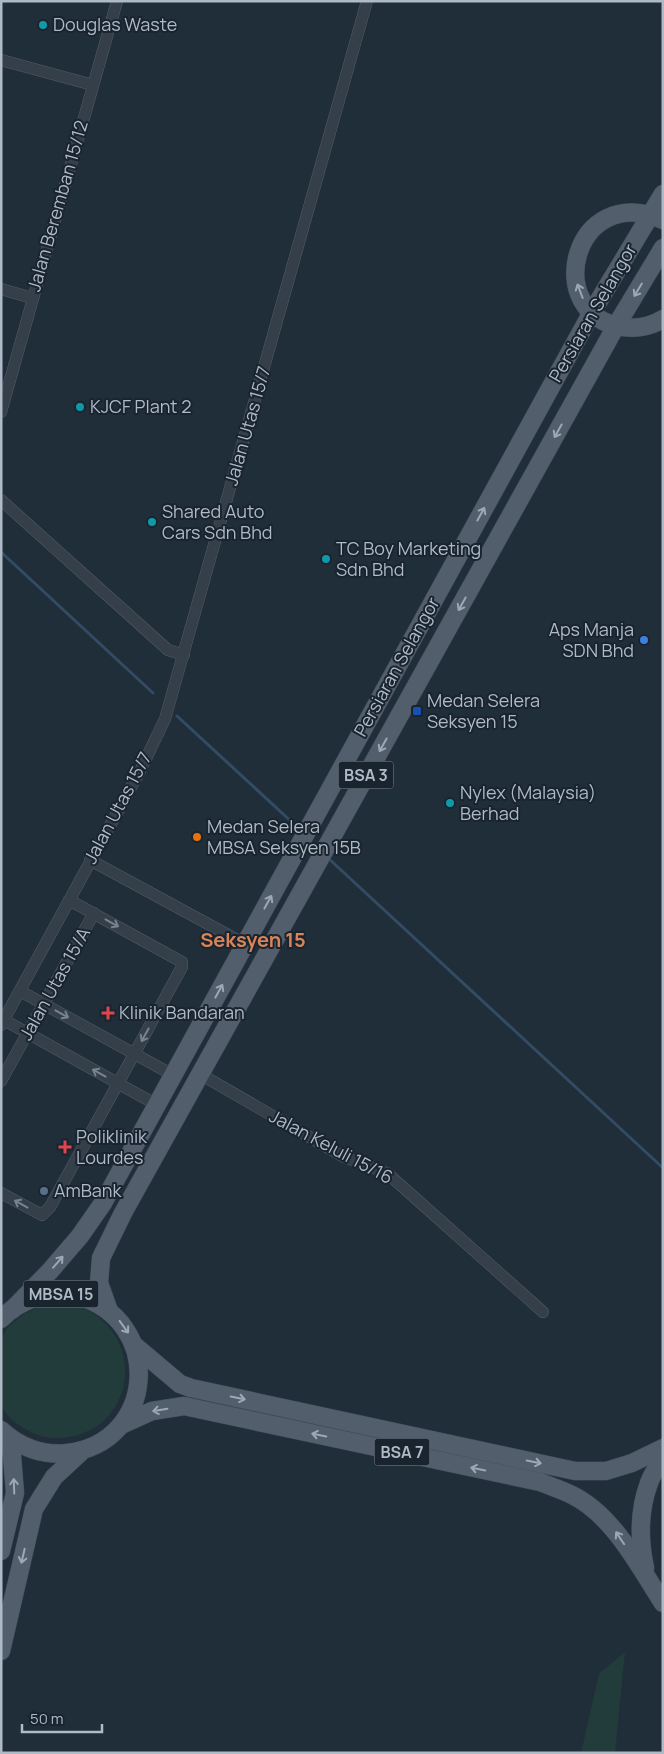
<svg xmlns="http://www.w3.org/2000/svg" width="664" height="1754" font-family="Manrope,sans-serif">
<rect width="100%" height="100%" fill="#202e3a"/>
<path fill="#223b3b" d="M67 1304C74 1306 82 1307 89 1311 143 1341 135 1421 74 1436 60 1439 45 1439 33 1433 20 1427 7 1418 1 1406V1338L8 1327 25 1313 45 1305Z
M625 1652 615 1753H581L599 1674Z"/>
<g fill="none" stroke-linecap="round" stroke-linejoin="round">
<path stroke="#334b63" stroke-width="3" d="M1 552 153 693
M177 716 295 825
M328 858 663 1168"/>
<defs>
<path id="minor" d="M1 60 93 85
M1 289 32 298
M1 412 117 1
M1 500 168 650 184 655
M90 860 245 944
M20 991 173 1075
M4 1020 157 1105
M1 1025 141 769 165 719 367 1
M200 1074 344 1157 387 1173 543 1312
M1 1081 94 913
M1 1193 42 1215 50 1207 182 967V962L69 900"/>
<path id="primary" d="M663 220C573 180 540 315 623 327 637 329 650 327 663 319
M12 1310 50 1271 80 1236 103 1203 592 312 663 194
M109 1311 99 1283 101 1258 123 1213 616 326 663 248
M1 1319C20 1299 51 1289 78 1296 165 1321 156 1443 67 1453 43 1456 19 1447 1 1430
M135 1346 180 1384 191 1388 575 1471H606L632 1463 663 1448
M121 1425 152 1411 184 1406 540 1482C550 1486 562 1490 572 1495 613 1515 639 1566 663 1603
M1 1551 15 1493 12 1456 8 1437
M645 1568C639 1540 639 1510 649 1483 652 1474 658 1466 663 1459
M1 1651 34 1509 54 1477 81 1452"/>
</defs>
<use href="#minor" stroke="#525d68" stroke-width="12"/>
<use href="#primary" stroke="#404b57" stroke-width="19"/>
<use href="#minor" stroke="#343f4a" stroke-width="11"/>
<use href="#primary" stroke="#525e6b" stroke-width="18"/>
</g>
<defs><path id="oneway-shaft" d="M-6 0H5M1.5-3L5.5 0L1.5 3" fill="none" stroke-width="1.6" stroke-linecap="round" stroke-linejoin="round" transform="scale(1.25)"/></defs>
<g stroke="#9ca8b5">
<use href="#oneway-shaft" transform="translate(638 290) rotate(121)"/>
<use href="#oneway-shaft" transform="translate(580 291) rotate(-111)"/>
<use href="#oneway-shaft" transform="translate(558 431) rotate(119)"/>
<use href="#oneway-shaft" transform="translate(481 514) rotate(-61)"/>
<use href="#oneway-shaft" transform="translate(462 604) rotate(119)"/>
<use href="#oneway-shaft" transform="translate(383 745) rotate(119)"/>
<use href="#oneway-shaft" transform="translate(268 902) rotate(-61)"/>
<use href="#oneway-shaft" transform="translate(219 991) rotate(-61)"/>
<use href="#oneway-shaft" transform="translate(58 1262) rotate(-49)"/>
<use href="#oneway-shaft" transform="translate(124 1327) rotate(54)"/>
<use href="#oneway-shaft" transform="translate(238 1398) rotate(12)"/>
<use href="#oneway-shaft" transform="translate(160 1410) rotate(170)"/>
<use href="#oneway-shaft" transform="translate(319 1435) rotate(-168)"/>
<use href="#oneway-shaft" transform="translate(534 1462) rotate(12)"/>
<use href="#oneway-shaft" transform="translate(478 1469) rotate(-168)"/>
<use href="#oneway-shaft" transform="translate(14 1486) rotate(-92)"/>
<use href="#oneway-shaft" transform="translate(620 1538) rotate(-124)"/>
<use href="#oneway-shaft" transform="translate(23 1556) rotate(103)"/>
</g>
<g stroke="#78838f">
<use href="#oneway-shaft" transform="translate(112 923) rotate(29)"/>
<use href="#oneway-shaft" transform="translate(62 1014) rotate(29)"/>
<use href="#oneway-shaft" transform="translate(145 1035) rotate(119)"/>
<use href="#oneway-shaft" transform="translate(99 1073) rotate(-151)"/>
<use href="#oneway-shaft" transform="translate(21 1204) rotate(-151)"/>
</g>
<g fill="#0f9aa8" stroke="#19242f" stroke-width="2">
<circle cx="43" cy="25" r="5"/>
<circle cx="80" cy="407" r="5"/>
<circle cx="152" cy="522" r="5"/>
<circle cx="326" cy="559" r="5"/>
<circle cx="450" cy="803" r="5"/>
</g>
<circle fill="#3f7fe0" stroke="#19242f" stroke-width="2" cx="644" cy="640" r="5"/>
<rect fill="#1a4fb4" stroke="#19242f" stroke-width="2" x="412" y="706" width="10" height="10" rx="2.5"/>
<circle fill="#e8710a" stroke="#19242f" stroke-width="2" cx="197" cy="837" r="5"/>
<g fill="#e0444e" stroke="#19242f" stroke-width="2">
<path d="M105.5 1005.5h5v5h5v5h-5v5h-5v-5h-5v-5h5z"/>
<path d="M62.5 1139.5h5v5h5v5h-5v5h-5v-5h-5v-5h5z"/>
</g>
<circle fill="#5c6f8a" stroke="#19242f" stroke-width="2" cx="44" cy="1191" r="5"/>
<g text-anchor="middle" stroke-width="4" stroke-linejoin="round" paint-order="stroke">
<g fill="#19242f" stroke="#828d99" stroke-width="1">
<rect x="338.5" y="761.5" width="55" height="27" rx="4"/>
<rect x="23.5" y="1280.5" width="75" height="27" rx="4"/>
<rect x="374.5" y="1438.5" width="55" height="27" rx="4"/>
</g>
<g font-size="16" font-weight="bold" fill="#afbac7">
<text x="366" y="781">BSA 3</text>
<text x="61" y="1300">MBSA 15</text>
<text x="402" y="1458">BSA 7</text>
</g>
<g font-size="18" fill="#afbac7" stroke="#19242f" text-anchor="start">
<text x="53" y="31">Douglas Waste</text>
<text x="90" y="413">KJCF Plant 2</text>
<text x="162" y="518">Shared Auto<tspan x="162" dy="21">Cars Sdn Bhd</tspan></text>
<text x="336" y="555">TC Boy Marketing<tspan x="336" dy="21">Sdn Bhd</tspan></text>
<text x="634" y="636" text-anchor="end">Aps Manja<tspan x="634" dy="21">SDN Bhd</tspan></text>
<text x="427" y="707">Medan Selera<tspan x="427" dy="21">Seksyen 15</tspan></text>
<text x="460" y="799">Nylex (Malaysia)<tspan x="460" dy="21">Berhad</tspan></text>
<text x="207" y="833">Medan Selera<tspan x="207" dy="21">MBSA Seksyen 15B</tspan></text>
<text x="119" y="1019">Klinik Bandaran</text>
<text x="76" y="1143">Poliklinik<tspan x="76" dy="21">Lourdes</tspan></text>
<text x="54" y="1197">AmBank</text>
</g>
<g font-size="18" fill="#afbac7" stroke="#19242f">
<text transform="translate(58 206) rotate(-74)" y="6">Jalan Beremban 15/12</text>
<text transform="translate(593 313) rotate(-60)" y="6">Persiaran Selangor</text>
<text transform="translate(248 426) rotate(-74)" y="6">Jalan Utas 15/7</text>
<text transform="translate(397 667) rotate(-61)" y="6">Persiaran Selangor</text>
<text transform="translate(118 808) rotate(-62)" y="6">Jalan Utas 15/7</text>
<text transform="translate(55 984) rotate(-61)" y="6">Jalan Utas 15/A</text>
<text transform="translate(331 1147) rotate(28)" y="6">Jalan Keluli 15/16</text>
</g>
<g font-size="20" font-weight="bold" fill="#d98458" stroke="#19242f">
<text x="253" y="947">Seksyen 15</text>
</g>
</g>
<rect width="664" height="1754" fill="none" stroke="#afbac7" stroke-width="5"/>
<path d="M22 1724v8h80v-8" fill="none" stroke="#afbac7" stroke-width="2.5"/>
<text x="30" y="1724" font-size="15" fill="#afbac7" stroke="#19242f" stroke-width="4" paint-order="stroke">50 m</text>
</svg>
